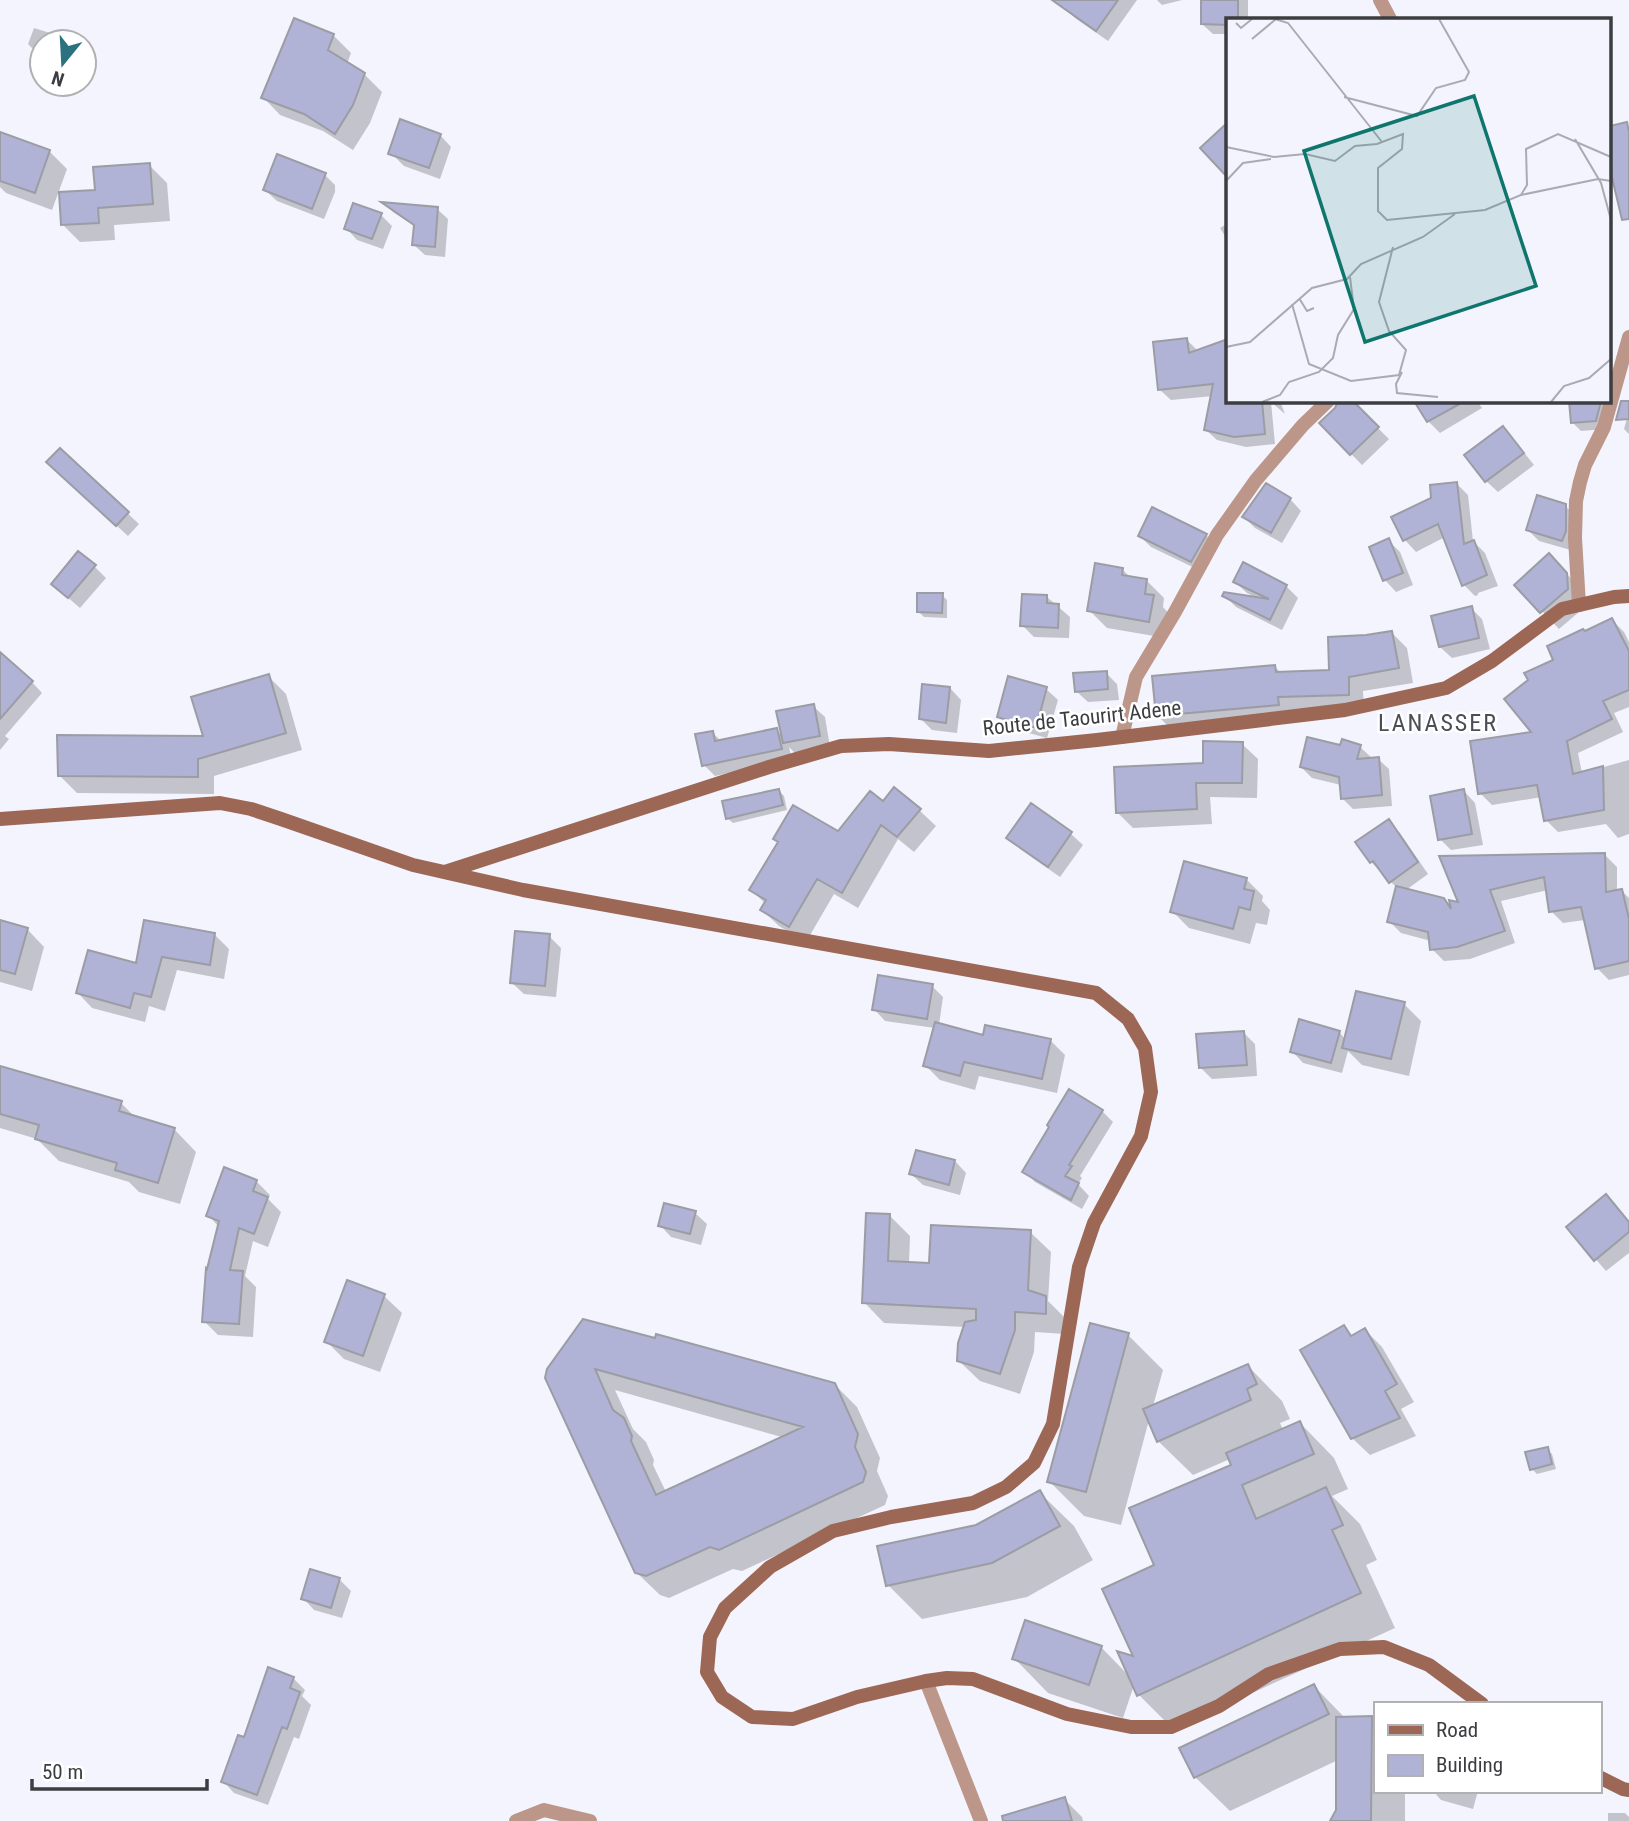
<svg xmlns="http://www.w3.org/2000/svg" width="1629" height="1821" font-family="'Roboto Condensed',sans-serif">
<rect width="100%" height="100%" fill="#f4f4fe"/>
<path fill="#0003" fill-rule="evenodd" d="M1068 0H1137L1108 41 1075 18 1063 6Z
M1157 0H1182L1162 5Z
M1203 0H1248V19H1228V34H1213L1202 24Z
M34 28 50 33 55 39 54 42H42V53L33 49 28 44Z
M333 35 351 53 347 64 364 74 382 92 370 123 353 150 323 131 280 115 263 97Z
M440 135 451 147 440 179 404 166 392 154Z
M0 143 49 151 67 169 52 210 6 193 0 187Z
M149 165 167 183 170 221 114 225 115 240 80 242 63 225 97 191Z
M323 173 335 185V192L324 219 277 201 265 190Z
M385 204 437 209 448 219 445 257 425 255 414 245 416 227 393 212Z
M381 215 392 226 383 249 357 240 346 228Z
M1228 223V241L1220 228Z
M1187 340 1198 351 1228 341V401H1280L1285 414 1271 402 1275 444 1246 447 1217 440 1206 430 1213 396 1171 400 1160 390Z
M1341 401H1350L1389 439 1362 465 1321 423 1336 409Z
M1426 401H1477L1482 408 1440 433 1428 421 1419 405Z
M1555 401H1609L1605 429 1581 431 1572 422 1570 401 1558 404Z
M1629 411V434L1624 429Z
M1503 428 1514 440 1534 465 1498 492 1486 481Z
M60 450 139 524 128 536 60 474Z
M1457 484 1468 495 1473 541 1485 553 1498 586 1478 593V595L1475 596 1464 585 1445 537 1416 552 1405 540 1394 518 1433 499Z
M1290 499 1301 511 1282 543 1255 528 1244 517Z
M1565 506 1577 517 1574 551 1539 541 1528 530Z
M1206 535 1217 546 1203 572 1151 547 1140 536Z
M1388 540 1400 552 1413 585 1396 592 1385 580Z
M1244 565 1286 586 1298 598 1282 630 1236 607 1224 595 1257 598 1247 593 1235 582Z
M94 566 106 578 80 608 65 595Z
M1122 569 1131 578 1147 581 1164 598 1163 607 1170 615 1166 638 1107 628 1089 610Z
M1566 573 1584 593 1585 607 1559 629 1517 585Z
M942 595 947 600V618L924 617 919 612Z
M1047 597 1070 617 1069 638 1034 637 1022 625Z
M1471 608 1482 619 1490 649 1452 658 1440 647Z
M1612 620 1624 632 1629 642V707L1614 713 1623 732 1578 753 1582 773 1629 760V834L1618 838 1606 824 1558 832 1546 820 1542 797 1492 805 1480 793 1535 733 1556 661 1585 633Z
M1392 633 1407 648 1413 683 1363 691 1364 709 1173 731 1158 716 1275 667 1281 673 1331 672Z
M0 658 32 682 42 693 5 736 9 739 0 750Z
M1106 673 1117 684 1119 700 1088 702 1076 691Z
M268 676 286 694 302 750 214 776V794L77 793 59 775 205 738Z
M950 688 961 700 957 733 932 730 921 719Z
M1046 689 1058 700 1047 738 1010 728 999 716ZM1010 719 1045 729 1044 732 1010 722Z
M813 706 825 717 830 747 796 754 789 747 792 760 715 776 704 765 713 733 721 741 776 730 783 736Z
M1242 744 1258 759 1257 798 1210 797 1212 824 1133 828 1118 813Z
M1360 747 1371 757 1370 759H1378L1389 769 1392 806 1353 809 1342 798 1341 785 1312 778 1301 767 1341 748Z
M779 791 784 796 787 810 733 823 727 818Z
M1464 791 1475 803 1483 845 1451 850 1440 839Z
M883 803 919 810 936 826 914 852 898 839 858 908 834 894 806 942 779 926 762 910 766 904 751 890Z
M1031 805 1071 834 1083 845 1060 877 1020 849 1008 837Z
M1389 821 1400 833 1428 874 1406 890 1443 900 1453 910 1461 905 1442 858 1605 855 1617 867V891L1621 890 1629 898V975L1609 980 1597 968 1585 920 1563 923 1551 911 1548 890 1501 901 1515 943 1470 959 1444 961 1432 949 1431 941 1401 933 1389 921 1397 888 1371 862Z
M1246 879 1263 896 1262 901 1270 910 1267 925 1256 923 1250 944 1189 928 1172 911Z
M0 922 27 929 44 947 32 991 0 982Z
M214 934 229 949 224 979 177 970 165 1011 149 1006 145 1022 92 1008 78 993 138 966Z
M549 936 561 948 556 997 524 994 512 983Z
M932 986 943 997 939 1025 984 1037 1050 1040 1065 1055 1057 1093 979 1076 975 1090 940 1080 925 1065 935 1028 885 1021 874 1009Z
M1404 1004 1421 1021 1409 1076 1362 1065 1348 1051 1342 1073 1303 1063 1292 1051 1339 1032 1346 1040Z
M1243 1032 1255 1044 1257 1076 1212 1079 1201 1068Z
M0 1068 121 1103 135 1117 174 1129 196 1152 180 1204 139 1192 129 1182 59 1161 37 1139 0 1128Z
M1102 1111 1113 1122 1080 1176 1082 1178 1078 1184 1089 1196 1082 1209 1035 1182 1024 1171Z
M955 1161 966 1173 960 1195 923 1185 911 1174Z
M256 1181 270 1195 268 1199 281 1212 268 1247 253 1241 245 1276 256 1287 253 1337 218 1335 204 1321 219 1227 208 1215Z
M695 1213 707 1224 701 1245 671 1237 660 1225Z
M889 1215 910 1236 909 1263 931 1264 1030 1232 1051 1252 1048 1301 1066 1319 1065 1334 1035 1332 1034 1352 1020 1394 980 1381 959 1361 965 1327 884 1323 864 1302Z
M1629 1222V1253L1606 1271 1568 1227Z
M384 1296 402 1313 380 1372 344 1359 326 1341Z
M583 1321 834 1384 857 1407 880 1458 877 1471 888 1496 885 1505 742 1571 733 1569 669 1598 660 1595 636 1572ZM615 1390 785 1438 666 1492 653 1465 654 1460 646 1442 633 1429Z
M1344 1327 1353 1337 1365 1330 1382 1347 1414 1402 1401 1409 1416 1436 1370 1455 1352 1438Z
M1128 1335 1163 1370 1153 1406 1248 1366 1282 1401 1290 1419 1280 1423 1283 1430 1300 1423 1334 1458 1348 1489 1332 1496 1360 1524 1377 1560 1366 1565 1395 1628 1173 1729 1139 1695 1134 1685 1123 1718 1048 1693 1014 1658 1101 1647 1130 1677 1136 1659 1156 1566 1234 1466 1230 1459 1193 1475 1158 1441 1149 1420 1121 1525 1084 1516 1049 1481Z
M1547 1449 1552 1454 1556 1469 1537 1474 1532 1469Z
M1039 1492 1074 1526 1093 1560 1027 1597 922 1619 888 1585 977 1527Z
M339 1579 351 1591 342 1618 314 1610 303 1598Z
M293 1678 305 1690 302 1696 311 1705 299 1739 294 1737 268 1805 234 1793 223 1781 245 1739Z
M1314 1686 1346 1719 1371 1717 1375 1722V1791H1405V1821H1332L1338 1810V1760L1230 1811 1195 1777Z
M1433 1791H1478L1473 1809 1441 1800Z
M1064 1799 1082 1817 1083 1821H1032Z
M1608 1813H1625L1629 1817V1821H1608Z"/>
<path fill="#b1b3d6" stroke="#9c9ca5" stroke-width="2" fill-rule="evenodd" d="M1052 0H1118L1096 31Z
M1201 0H1238V19H1228V25L1201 24Z
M294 18 334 34 328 50 365 73 353 105 335 134 304 114 261 98Z
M400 119 441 134 429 168 388 154Z
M1228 122V178L1200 148Z
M1627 122 1629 132V219L1622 220 1610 169V126Z
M0 132 50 150 35 193 0 181Z
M277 154 326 173 312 209 263 190Z
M150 163 153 204 98 208 99 223 61 225 59 192 95 190 93 167Z
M381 202 438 207 435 247 412 245 414 225Z
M353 203 382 213 372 239 344 229Z
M1187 338 1189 353 1228 339V401H1262L1265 434 1234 437 1204 430 1213 384 1158 390 1153 342Z
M1338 401H1353L1379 427 1350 455 1319 423 1335 408Z
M1414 401H1465L1427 422Z
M1569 401H1601L1596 421 1571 423Z
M1621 401H1629V419L1616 420Z
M1503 426 1524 453 1485 482 1464 455Z
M60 448 129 512 116 526 46 462Z
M1457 482 1464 544 1474 540 1487 575 1462 586 1438 524 1403 541 1391 517 1431 498 1430 485Z
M1266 483 1291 498 1271 533 1242 517Z
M1537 495 1566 504V531L1562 541 1526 530Z
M1152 507 1207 534 1191 562 1138 536Z
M1389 538 1403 573 1383 581 1369 547Z
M78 551 96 565 68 598 51 584Z
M1549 553 1567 573 1568 589 1540 613 1514 585Z
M1243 562 1287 585 1270 620 1222 596 1224 592 1269 599 1233 582Z
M1095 563 1123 568 1122 575 1147 579 1145 594 1154 595 1149 622 1087 611Z
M917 593H943L942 613 917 612Z
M1022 594 1047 595V603L1059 604 1058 628 1020 626Z
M1472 606 1479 638 1439 647 1431 616Z
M1612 618 1629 651V690L1603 701 1612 719 1567 741 1573 774 1603 766 1604 810 1544 821 1537 785 1478 794 1470 741 1531 732 1504 699 1528 680 1524 673 1553 660 1547 646 1583 629 1585 631Z
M1392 631 1399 668 1349 677V695L1278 697 1279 705 1156 716 1152 676 1275 665 1276 672 1329 670 1328 637 1366 635Z
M0 652 33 681 0 719Z
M1107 671 1108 689 1075 692 1073 673Z
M269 674 286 733 198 759V777L58 776 57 735 203 736 191 697Z
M1008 676 1047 687 1036 728 997 717Z
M922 684 950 687 946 723 919 719Z
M814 704 820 736 783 743 776 711Z
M777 728 782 749 702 766 695 734 713 731 715 741Z
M1307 737 1340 745 1342 739 1361 745 1357 759 1379 757 1382 795 1341 799 1339 777 1300 767Z
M1203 741 1243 742 1242 783H1196L1197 809 1116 813 1114 767 1203 763Z
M894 787 921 809 897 837 881 825 842 893 817 879 789 927 760 910 766 900 749 890 778 842 773 839 793 805 838 831 870 791 883 801Z
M779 789 783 805 726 819 722 801Z
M1464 789 1472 834 1438 840 1430 796Z
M1031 803 1072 832 1048 867 1006 838Z
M1389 819 1418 862 1389 883 1373 861 1370 863 1355 842Z
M1605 853 1606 892 1622 889 1629 919V961L1595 969 1581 907 1549 912 1544 877 1490 890 1505 931 1457 947 1430 950 1428 932 1387 922 1396 886 1444 898 1451 909 1449 900 1458 902 1439 856Z
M1184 861 1247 878 1244 889 1254 891 1250 910 1239 907 1233 929 1170 912Z
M0 920 28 928 15 974 0 970Z
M144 920 215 933 210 965 162 957 151 997 134 993 130 1008 76 993 88 950 136 963Z
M515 931 550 934 545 986 510 983Z
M878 975 933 984 927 1019 872 1010Z
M1356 991 1405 1002 1391 1059 1342 1048Z
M1299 1019 1340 1031 1331 1063 1290 1052Z
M935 1022 983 1035 985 1025 1051 1039 1042 1079 964 1062 960 1076 923 1066Z
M1244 1031 1247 1065 1199 1068 1196 1034Z
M0 1066 122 1101 119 1111 175 1128 158 1183 115 1170 117 1163 35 1139 39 1125 0 1114Z
M1069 1089 1103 1110 1069 1165 1072 1166 1065 1176 1079 1183 1071 1200 1022 1172 1049 1127 1047 1125Z
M916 1150 955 1160 949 1185 909 1174Z
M224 1167 257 1180 253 1191 268 1197 254 1234 239 1228 230 1270 243 1271 239 1324 202 1322 206 1268 207 1269 219 1221 206 1216Z
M1606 1194 1629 1222V1232L1594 1261 1566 1227Z
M664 1203 696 1211 690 1234 658 1226Z
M866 1213 890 1214 888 1261 929 1263 931 1225 1031 1230 1028 1290 1046 1296V1314L1015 1312V1330L1000 1374 957 1361 958 1343 965 1322 976 1320V1309L862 1303Z
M347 1280 385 1294 363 1356 324 1342Z
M583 1319 655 1338 656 1334 835 1383 858 1434 855 1447 866 1472 863 1482 719 1550 710 1547 646 1576 635 1573 545 1378 547 1369ZM595 1369 803 1427 656 1495 631 1441 632 1436 624 1418 613 1410Z
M1090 1323 1129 1333 1086 1492 1047 1482Z
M1344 1325 1351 1336 1365 1328 1397 1384 1385 1391 1400 1418 1351 1439 1300 1350Z
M1248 1364 1257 1384 1247 1389 1251 1400 1157 1442 1143 1409Z
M1300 1421 1314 1454 1242 1485 1256 1519 1326 1487 1343 1525 1332 1530 1361 1593 1137 1696 1117 1651 1133 1656 1102 1589 1154 1565 1129 1508 1231 1465 1226 1453Z
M1548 1447 1552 1464 1530 1470 1525 1452Z
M1040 1490 1060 1526 992 1563 886 1586 877 1546 976 1525Z
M310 1569 340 1578 331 1608 301 1599Z
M1025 1620 1102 1646 1089 1685 1012 1659Z
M268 1667 294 1677 290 1688 300 1692 287 1729 282 1727 257 1795 221 1782 238 1735 244 1737Z
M1314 1684 1329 1714 1194 1778 1179 1748Z
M1372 1716 1371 1821H1330L1336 1810V1717Z
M1065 1797 1072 1821H1003L1002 1816Z"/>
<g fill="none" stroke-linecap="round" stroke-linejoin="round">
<path stroke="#bc9689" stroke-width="14" d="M1380 0 1390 19
M1579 605 1575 538 1576 501 1580 482 1585 465 1604 427 1629 337
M1122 737 1136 677 1175 612 1217 535 1256 480 1303 425 1328 401
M926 1681 981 1821
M516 1821 544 1810 590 1821"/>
<path stroke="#9d6755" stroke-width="14" d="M0 819 220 803 251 809 281 819 413 865 523 890 1096 993 1128 1019 1145 1048 1151 1092 1141 1136 1094 1223 1079 1267 1053 1424 1034 1463 1006 1487 973 1503 891 1517 833 1531 770 1567 725 1608 710 1637 707 1672 722 1697 752 1717 793 1719 857 1697 926 1681 947 1678 973 1679 1067 1714 1131 1727H1171L1219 1706 1269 1674 1340 1649 1384 1647 1429 1665 1482 1704
M445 872 769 767 841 746 889 744 989 751 1097 740 1345 710 1446 688 1492 661 1562 609 1614 597 1629 596
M1599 1777 1623 1789 1629 1790"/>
</g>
<g text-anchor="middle" stroke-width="5" stroke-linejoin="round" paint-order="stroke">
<g font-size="21" fill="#3c3d40" stroke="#fff">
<text transform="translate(1082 718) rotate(-6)" y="7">Route de Taourirt Adene</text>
</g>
<g font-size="24" letter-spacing="2" fill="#4c4d55" stroke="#fff">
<text x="1438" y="731">LANASSER</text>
</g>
</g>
<g transform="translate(1226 18)">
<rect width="385" height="385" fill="#f4f4fe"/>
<path fill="none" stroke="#aaabb2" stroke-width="2" d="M49 1 62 5 156 124M10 5 15 10 26 1M26 21 50 1M118 79 191 98 210 70 239 62 243 54 213 1M349 121 375 165 385 202M0 129 48 139 79 136 109 143 129 128 151 126 177 116 176 131 152 150V193L161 202 259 192 295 177 301 167 300 131 332 116 385 139M0 163 17 145 45 141M295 177 372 161 385 163M73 280 81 293 88 290M66 286 83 346 125 363 173 357 180 332 163 313 153 284 167 229M0 329 24 324 86 270 121 261 135 246 197 219 229 196M176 354 170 366 171 375 212 379M36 384 54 377 63 364 93 354 107 340 112 317 128 291 124 259M325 384 338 368 363 360 385 341"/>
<path fill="#0f766e" fill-opacity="0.15" stroke="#0f766e" stroke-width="3.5" d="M248 78 310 268 139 324 78 133Z"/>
<rect width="385" height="385" fill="none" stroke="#3c3d40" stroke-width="3.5"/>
</g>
<rect x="1374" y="1702" width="228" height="91" fill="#ffffff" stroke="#b1b1b3" stroke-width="2"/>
<rect x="1388" y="1725" width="35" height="10" fill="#9d6755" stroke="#b1b1b3" stroke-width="2"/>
<text x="1436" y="1737" font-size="21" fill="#3c3d40">Road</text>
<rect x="1388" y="1755" width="35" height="21" fill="#b1b3d6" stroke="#b1b1b3" stroke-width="2"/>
<text x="1436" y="1772" font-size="21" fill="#3c3d40">Building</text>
<g transform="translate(63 63) rotate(198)"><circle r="33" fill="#ffffff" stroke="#b1b1b3" stroke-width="2"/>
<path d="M0-5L12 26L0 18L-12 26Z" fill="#2c7180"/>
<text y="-10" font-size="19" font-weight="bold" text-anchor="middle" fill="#3c3d40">N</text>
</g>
<path d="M32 1779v10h175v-10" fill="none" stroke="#3c3d40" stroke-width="3.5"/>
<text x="42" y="1779" font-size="21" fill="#3c3d40" stroke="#ffffff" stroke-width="5" paint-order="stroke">50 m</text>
</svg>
